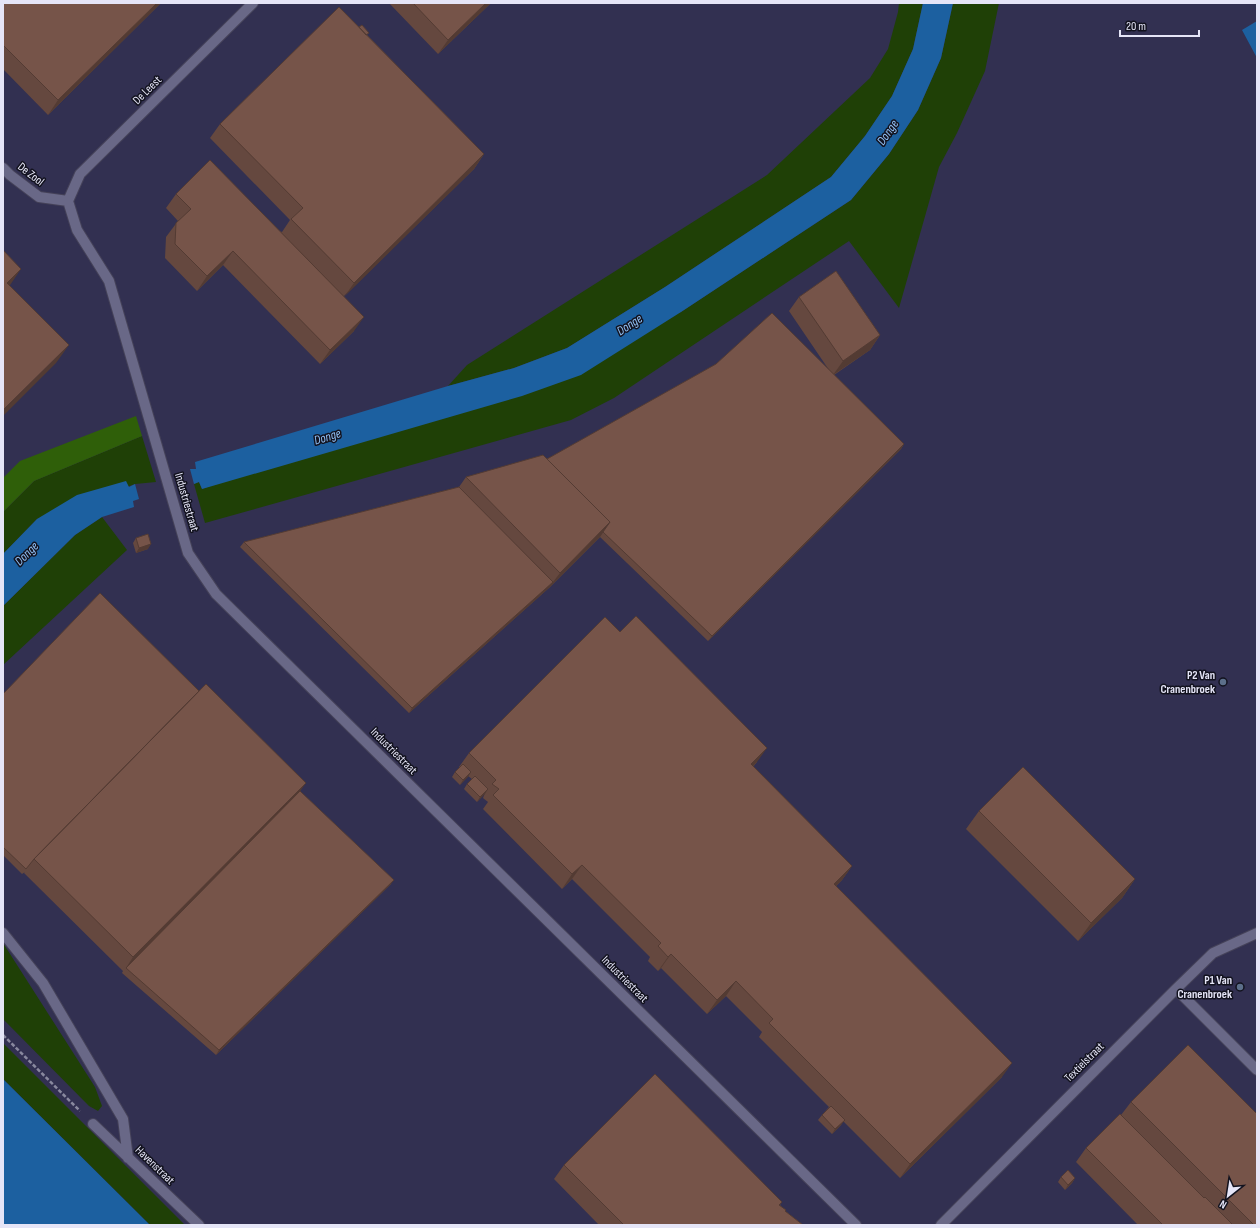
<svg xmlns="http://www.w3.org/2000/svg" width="1260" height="1228" font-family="'Sofia Sans Condensed',sans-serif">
<rect width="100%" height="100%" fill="#292741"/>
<path fill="#323051" d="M3 3H1257V1225H165L3 1063Z"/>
<path fill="#1f4006" d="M899 3H923L913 49 892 96 865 136 831 177 665 287 567 348 514 368 448 386 467 365 767 175 870 78 888 49 898 12Z
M953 3H999L985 71 957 133 939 167 899 308 849 241 614 398 571 420 205 523 194 484 199 482 202 489 681 312 851 200 889 154 918 110 941 58Z
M142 436 156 482 135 484 37 519 3 554V512L34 481Z
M102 517 127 550 3 665V606L75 535Z
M3 943 95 1087 102 1106 98 1111 89 1106 3 1019Z
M3 1043 185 1225H150L3 1079Z"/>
<path fill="#2f5f09" d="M136 416 142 436 34 481 3 512V478L20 461Z"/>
<path fill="#1c60a0" d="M923 3H953L941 58 918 110 889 154 851 200 681 312 581 375 522 396 202 489 199 482 194 484 190 469H196L195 462 448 386 514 368 567 348 665 287 831 177 865 136 892 96 913 49Z
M1257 21V58L1242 30Z
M126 481 129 487 135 484 139 499 133 501 134 507 102 517 75 535 3 606V554L37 519 77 495Z
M3 1079 150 1225H3Z"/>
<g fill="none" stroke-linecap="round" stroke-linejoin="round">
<defs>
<path id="minor" d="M3 168 10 175 39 197 68 201
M68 201 77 230 109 281 188 553 216 594 856 1225
M68 201 80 174 253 3
M3 933 43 983 123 1119 128 1158
M1176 989 1257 1070
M93 1124 199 1225
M941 1225 1176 989 1213 953 1257 933"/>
</defs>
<use href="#minor" stroke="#454259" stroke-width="12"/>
<path stroke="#89889e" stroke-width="2.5" stroke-dasharray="4 2" stroke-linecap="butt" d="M3 1035 80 1111"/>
<use href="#minor" stroke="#696887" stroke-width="10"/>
</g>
<path fill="#65483f" d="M3 3H161L48 115 3 69Z
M389 3H491L438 54Z
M367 35 484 154 474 169 344 296 354 331 320 364 223 265 197 291 165 258 166 237 178 221 166 208 176 194 282 232 290 220 210 138 220 124Z
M799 297 880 335 870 350 834 375 904 444 901 449 708 641 600 537 550 587 409 713 240 547 244 542 459 487 466 477 547 459 829 370 789 311Z
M136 538 148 549 136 553 133 543Z
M620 632 757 762 753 767 852 866 842 880 836 886 1002 1077 900 1178 843 1121 841 1125 832 1134 818 1120 822 1115 829 1107 759 1037 762 1032 726 996 707 1014 661 968 658 971 648 961 650 957 572 879 562 889 483 809 488 802 483 798 485 793 477 802 464 789 467 784 472 779 468 776 460 785 452 777 455 772 460 767H459L469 753Z
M3 694 299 792 391 884 216 1055 122 973 123 971 24 873 25 872 22 874 3 855Z
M979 811 1135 879 1122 898 1078 941 966 829Z
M1131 1102 1257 1225H1138L1076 1162 1086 1148 1121 1115Z
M564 1165 782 1202 780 1205 785 1211 803 1225H599L554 1179Z
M1061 1177 1075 1178 1072 1183 1065 1190 1058 1182Z"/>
<path fill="#533b33" d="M157 3H161L48 115 58 100Z
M486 3H491L438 54 448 40Z
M484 154 474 169 344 297 354 283Z
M233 251 223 265 197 291 207 276Z
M21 269 8 288 7 283Z
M364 317 354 331 320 364 330 350Z
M880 335 870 350 833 375 843 361Z
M69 345 56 363 3 416V410Z
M904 444 901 449 708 641 712 636Z
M610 522 600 537 550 587 409 713 412 708 553 582 560 573Z
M151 544 148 549 136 553 139 548Z
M767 748 757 762 741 779 751 764Z
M471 772 468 777 460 785 463 780Z
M306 783 296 797 126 968 133 957Z
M488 789 485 794 477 802 480 797Z
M582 865 572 879 562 889 572 874Z
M852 866 842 880 824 898 834 884Z
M1135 879 1122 898 1078 941 1091 923Z
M394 880 391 884 216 1055 219 1050Z
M671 954 661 968 658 971 668 957Z
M736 981 726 996 707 1014 717 1000Z
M1012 1063 1002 1077 900 1178 910 1164Z
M845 1120 841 1125 832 1134 835 1129Z
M1075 1178 1072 1183 1065 1190 1068 1185Z"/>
<path fill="#765449" stroke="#533b33" d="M3 3H157L58 100 3 45Z
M413 3H486L448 40Z
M339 7 484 154 354 283 291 219 303 208 220 124Z
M362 25 369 33 366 35 359 27Z
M210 160 364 317 330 350 233 251 207 276 175 244 176 223 191 209 176 194Z
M3 250 21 269 7 283 69 345 3 410Z
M836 271 880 335 843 361 799 297Z
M772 313 904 444 712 636 603 532 610 522 547 459 716 364Z
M543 455 610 522 560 573 466 477Z
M459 487 553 582 412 708 244 542Z
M148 534 151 544 139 548 136 538Z
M100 593 199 691 34 859 26 869 3 847V694Z
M636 616 767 748 751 764 852 866 834 884 1012 1063 910 1164 769 1023 773 1019 736 981 717 1000 671 954 668 957 658 946 661 943 582 865 572 874 493 795 499 789 492 784 496 780 469 753 605 617 620 632Z
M206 684 306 783 133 957 34 859Z
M463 764 471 772 463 780 455 772Z
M1023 767 1135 879 1091 923 979 811Z
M475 776 488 789 480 797 467 784Z
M300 791 394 880 219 1050 126 968Z
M1188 1045 1257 1114V1225H1254L1131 1102Z
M655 1074 782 1202 779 1205 786 1210 785 1211 803 1225H624L564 1165Z
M831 1106 845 1120 835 1129 822 1115Z
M1120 1114 1204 1198 1205 1197 1233 1225H1163L1086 1148Z
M1068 1170 1075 1178 1068 1185 1061 1177Z"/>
<g fill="#5c6f8a" stroke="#12121e" stroke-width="1.5">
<circle cx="1223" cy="682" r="4"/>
<circle cx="1240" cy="987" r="4"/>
</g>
<g text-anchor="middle" stroke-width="3" stroke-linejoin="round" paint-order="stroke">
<g font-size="12" fill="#e5e5f7" stroke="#12121e">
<text transform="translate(147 90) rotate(-45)" y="4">De Leest</text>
<text transform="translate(31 174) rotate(38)" y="4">De Zool</text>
<text transform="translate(187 502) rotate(74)" y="4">Industriestraat</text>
<text transform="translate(394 751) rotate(45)" y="4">Industriestraat</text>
<text transform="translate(625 979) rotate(45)" y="4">Industriestraat</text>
<text transform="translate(1084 1062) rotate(-45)" y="4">Textielstraat</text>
<text transform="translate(155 1165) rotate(44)" y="4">Havenstraat</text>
</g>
<g font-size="12" font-weight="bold" fill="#e5e5f7" stroke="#12121e" text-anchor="end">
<text x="1215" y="679">P2 Van<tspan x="1215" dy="14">Cranenbroek</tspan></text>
<text x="1232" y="984">P1 Van<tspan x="1232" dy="14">Cranenbroek</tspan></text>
</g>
<g font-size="13" font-style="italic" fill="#92c2f7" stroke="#12121e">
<text transform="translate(887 132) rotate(-55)" y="5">Donge</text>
<text transform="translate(629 324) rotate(-33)" y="5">Donge</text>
<text transform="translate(327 436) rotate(-17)" y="5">Donge</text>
<text transform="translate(26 553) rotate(-45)" y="5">Donge</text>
</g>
</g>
<rect width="1260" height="1228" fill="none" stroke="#e5e5f7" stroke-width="8"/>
<g transform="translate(1228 1196) rotate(210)" stroke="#12121e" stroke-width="3" paint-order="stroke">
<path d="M0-3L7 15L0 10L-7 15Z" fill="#e5e5f7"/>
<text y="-6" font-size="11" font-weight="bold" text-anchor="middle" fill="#e5e5f7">N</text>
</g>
<path d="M1120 30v6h79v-6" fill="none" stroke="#e5e5f7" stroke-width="2"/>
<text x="1126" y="30" font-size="12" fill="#e5e5f7" stroke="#12121e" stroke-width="3" paint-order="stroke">20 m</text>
</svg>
